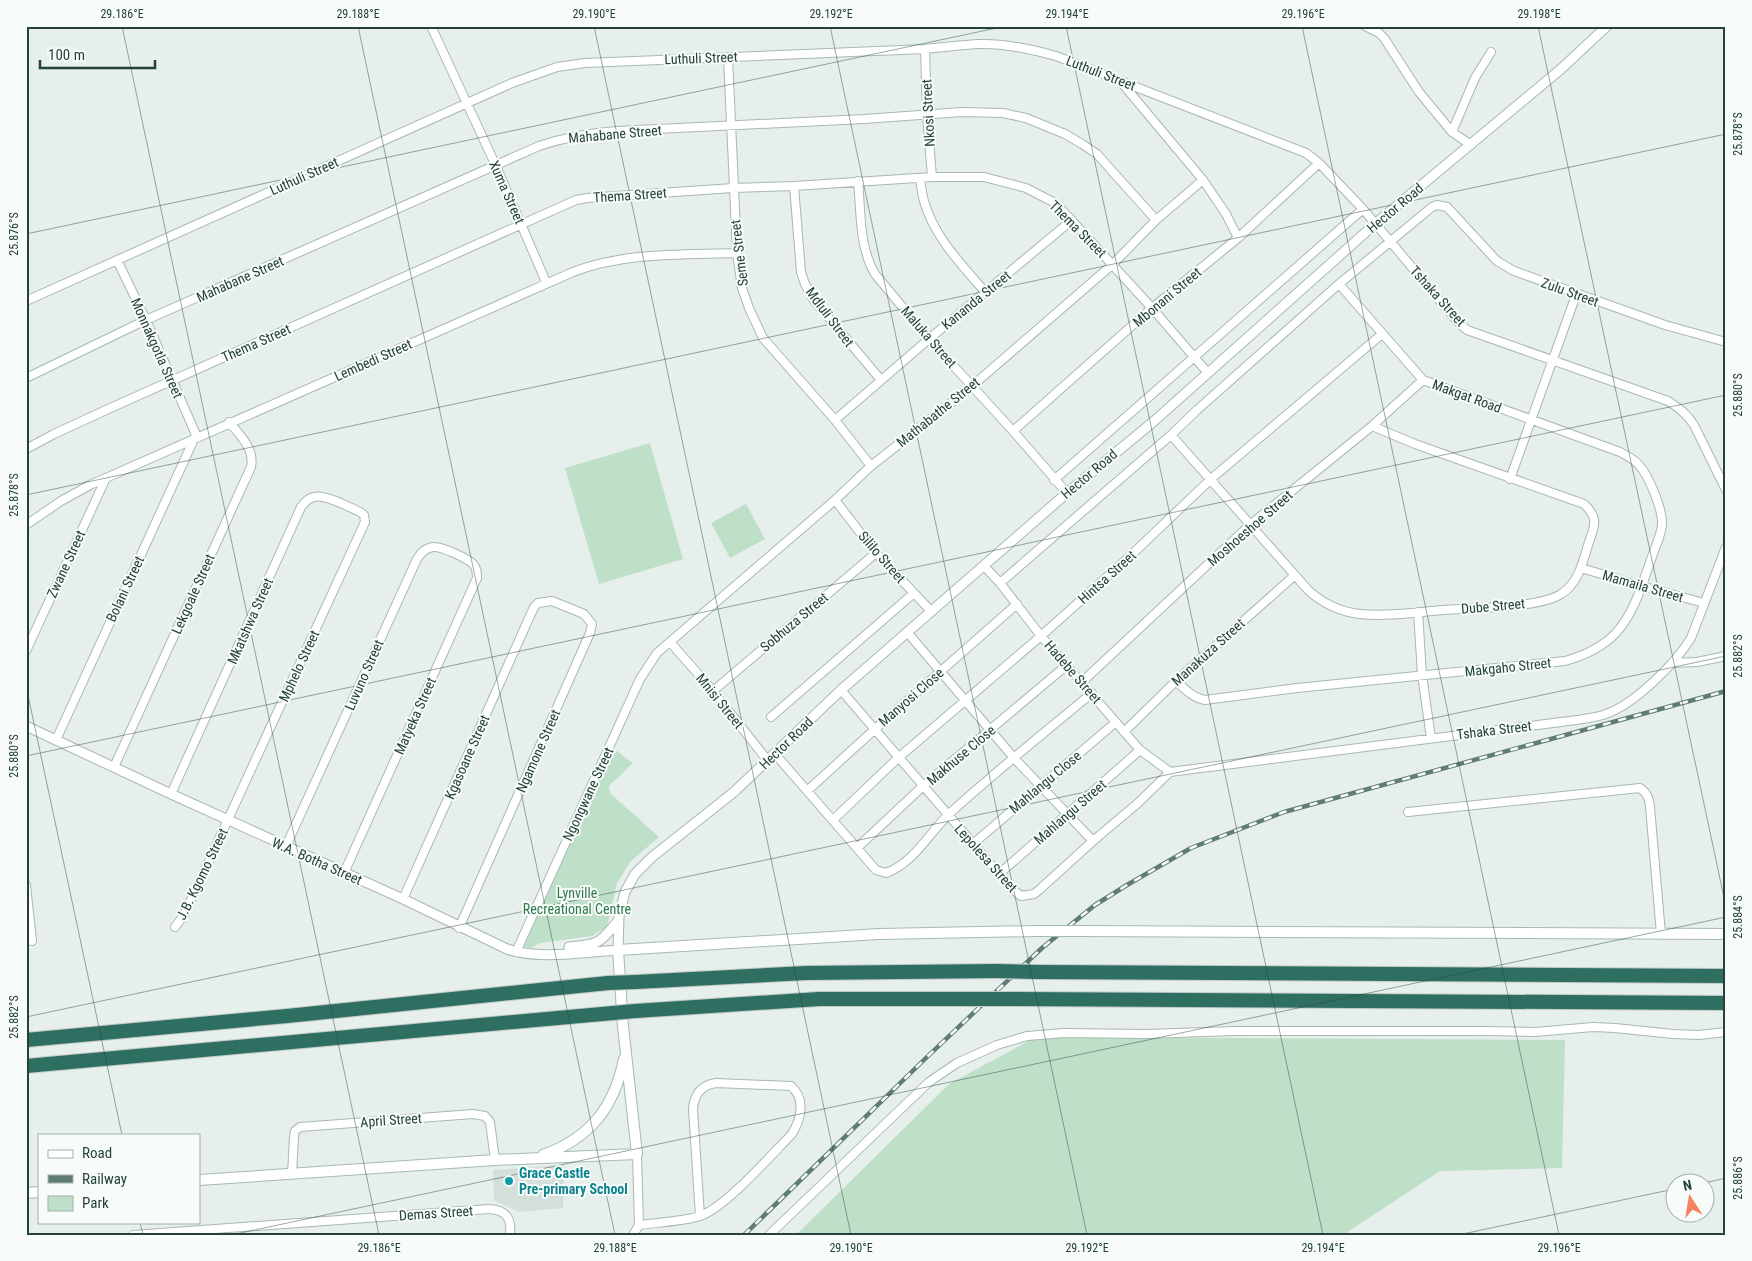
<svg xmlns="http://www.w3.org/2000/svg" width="1752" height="1261" font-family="'Roboto Condensed',sans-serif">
<rect width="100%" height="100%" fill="#e6efeb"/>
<path fill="#d4dfda" d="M564 1165 563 1208 519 1212 494 1200 493 1170Z"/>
<path fill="#bfe0c8" d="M650 443 683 559 599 584 565 468Z
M746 504 765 539 730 558 711 523Z
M614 749 633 763 609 786 610 793 659 837 631 861 617 883 607 927 592 936 540 943 531 948 515 946 565 844Z
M1036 1037 1565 1040 1562 1168 1440 1171 1343 1235H796L949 1084Z"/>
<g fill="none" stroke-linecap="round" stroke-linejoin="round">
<defs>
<path id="minor" d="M431 26 496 166 546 282
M1365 26 1379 33 1384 38 1419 92 1452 132 1471 145
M925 49 927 115 932 177
M728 57 737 253 742 288 749 308 763 338 835 420 871 466
M1121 82 1203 180 1226 214 1238 238
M1452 132 1475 78 1491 52
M920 178C921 186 922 194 924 201 934 237 962 265 986 293
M858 181C861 212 859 247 875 274L929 339 1013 431 1067 493
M794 186 801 272 805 284 813 299 881 380
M117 260 146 320 197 437
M26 301 512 83 557 67 585 63 925 49C943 47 961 45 979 44 1005 43 1031 49 1056 56L1306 153 1319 163 1363 209 1457 321 1467 330 1668 401C1679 408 1687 414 1694 425L1726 490
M26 378 146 320 539 146C565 137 590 133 617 131L864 119 962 112 1003 113 1026 118 1065 134 1082 144 1097 154 1112 171 1156 220
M835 420 929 339 1072 220
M1013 431 1152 308 1238 238 1319 163
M1171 435 1309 591C1324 604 1341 612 1360 614 1388 617 1417 612 1444 610 1472 608 1540 608 1561 594 1578 584 1583 562 1588 545 1594 527 1600 519 1584 504L1415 444 1372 426
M26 449 54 434 106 410 576 200 587 198 733 188 794 186 932 177H984L1026 188 1053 202 1063 211 1152 308 1207 372
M1510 479 1576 295
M1054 480 1363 209
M835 500 876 553 931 611
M26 525 61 501 90 485 573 272C625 252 681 255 737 253
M984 566 1000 583 1041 636 1140 750 1170 772
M1581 568 1641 586 1704 603
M1000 583 1171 435 1197 410 1339 284 1432 207 1437 205 1447 207 1497 261 1514 271 1665 325 1726 342
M1418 612 1422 675 1431 738
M907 632 1014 758 1093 841
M670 642 713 691 768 761
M26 651 106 478
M1672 663 1697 662 1726 656
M1176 681C1185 689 1193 698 1205 700L1297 688 1565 661C1583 656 1601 648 1615 634 1635 613 1643 581 1653 554 1656 545 1661 535 1662 525 1663 510 1649 476 1639 465 1634 459 1627 456 1620 452L1423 380 1339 284
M1082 682 1250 525 1372 426 1423 380
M841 690 1011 888 1021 896 1034 894 1039 890 1093 841 1138 803 1170 772
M713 691 876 553
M771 717 914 593
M1124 732 1176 681 1295 575
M56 740 195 437
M775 754 876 870 886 873C914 863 929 833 949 814 995 772 1044 733 1092 693
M114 767 251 467C255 449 240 435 229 422
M1170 772 1561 722C1575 720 1589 719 1603 715 1633 706 1675 664 1691 638L1726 547
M807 791 874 730 1017 604
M171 794 301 507C305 502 308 498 314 497 325 494 349 507 360 512L364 515 365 522 184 915 175 927
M1408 812 1640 788C1648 794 1649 798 1650 807L1661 934
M833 820 898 758 1041 636 1127 559 1211 479 1382 334
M974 843 1116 722
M286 846 417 559C421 553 425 548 433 547 441 546 467 558 473 564 477 568 477 573 477 578L344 873
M857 848 923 786 1067 665
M999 874 1140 750
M26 885 32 941
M403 899 534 607 538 603 552 601 584 614 592 624 590 633 459 928
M516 952 640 679 657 653 835 500 871 466 971 387 1113 264 1156 220 1203 180
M292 1174 294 1137 295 1131 300 1127 473 1114 485 1116 490 1122 495 1160
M639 1225C659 1222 681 1222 700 1216 726 1207 771 1155 792 1134 801 1119 806 1099 791 1086L716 1083C701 1085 694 1095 693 1109L700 1216
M133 1235 489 1209C506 1210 512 1218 510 1235
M633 1235 639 1225 637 1154
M769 1235 929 1082 957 1063 997 1045 1027 1036 1064 1033 1146 1034 1234 1031H1486L1535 1032 1593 1027 1615 1028 1673 1034 1699 1035 1726 1032"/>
<path id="tertiary" d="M26 726 171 794 403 899 507 949C537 960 585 952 618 950L619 916 625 892 635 874 652 857 734 792 841 690 1067 493 1153 422 1375 224 1561 69 1607 26
M569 947C601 944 598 944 618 921"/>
<path id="secondary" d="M1081 931 1726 934
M543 1155C590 1138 614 1108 624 1059
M199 1180 495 1160 637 1154 623 1026 618 950 879 934 1036 931
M26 1193 39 1192"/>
<path id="motorway" d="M1038 972 1726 976
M635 982 806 973 996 971
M1011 999 1726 1003
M635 1011 819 999H959
M26 1040 287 1016 608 983
M26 1066 613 1013"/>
</defs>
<use href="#minor" stroke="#a8b8b2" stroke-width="10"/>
<use href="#tertiary" stroke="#a8b8b2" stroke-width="11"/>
<use href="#secondary" stroke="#a4bbb3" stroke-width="12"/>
<use href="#motorway" stroke="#c2cac8" stroke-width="16"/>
<use href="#minor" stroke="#fff" stroke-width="8"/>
<use href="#tertiary" stroke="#fff" stroke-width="9"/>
<use href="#secondary" stroke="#fff" stroke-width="10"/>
<use href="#motorway" stroke="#2f6f62" stroke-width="14"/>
<defs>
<path id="rail" d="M744 1235 927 1057 1042 948 1095 905 1127 885 1191 848 1284 812 1726 691"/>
</defs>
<use href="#rail" stroke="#5f7d75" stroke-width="4.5"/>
<use href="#rail" stroke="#f7fbf9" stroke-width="2.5" stroke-dasharray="8" stroke-linecap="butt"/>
<defs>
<path id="secondary-bridge" d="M1036 931H1081"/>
<path id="motorway-bridge" d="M996 971 1038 972
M608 983 635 982
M959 999H1011
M613 1013 635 1011"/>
</defs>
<use href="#secondary-bridge" stroke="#a4bbb3" stroke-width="12" stroke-linecap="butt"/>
<use href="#motorway-bridge" stroke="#c2cac8" stroke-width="16" stroke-linecap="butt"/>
<use href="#secondary-bridge" stroke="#fff" stroke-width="10"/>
<use href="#motorway-bridge" stroke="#2f6f62" stroke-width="14"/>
</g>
<path fill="none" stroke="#24423a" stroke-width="1" stroke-opacity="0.45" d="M122 26 379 1235M358 26 615 1235M594 26 851 1235M830 26 1087 1235M1066 26 1323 1235M1302 26 1559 1235M1538 26 1726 907M26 234 1006 26M26 495 1726 134M26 686 122 1135M26 756 1726 395M26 1017 1726 656M1700 1184 1726 1178M140 1222 143 1235M231 1235 1726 917M1458 1235 1674 1189"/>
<circle fill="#0f9aa8" stroke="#f7fbf9" stroke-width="2" cx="509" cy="1181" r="5"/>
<g text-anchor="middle" stroke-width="4" stroke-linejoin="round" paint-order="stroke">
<g font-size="14" fill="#24423a" stroke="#f7fbf9">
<text transform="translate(701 58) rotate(-2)" y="5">Luthuli Street</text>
<text transform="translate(1101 73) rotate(21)" y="5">Luthuli Street</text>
<text transform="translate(928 113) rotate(-93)" y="5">Nkosi Street</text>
<text transform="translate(615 134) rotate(-5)" y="5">Mahabane Street</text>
<text transform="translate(304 176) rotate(-24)" y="5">Luthuli Street</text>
<text transform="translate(507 192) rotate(66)" y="5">Xuma Street</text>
<text transform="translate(630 195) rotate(-4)" y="5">Thema Street</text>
<text transform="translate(1395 208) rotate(-40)" y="5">Hector Road</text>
<text transform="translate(1078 229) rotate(45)" y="5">Thema Street</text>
<text transform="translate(739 253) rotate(-97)" y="5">Seme Street</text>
<text transform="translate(240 279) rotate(-24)" y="5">Mahabane Street</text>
<text transform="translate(1570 292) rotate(20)" y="5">Zulu Street</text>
<text transform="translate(1438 296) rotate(48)" y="5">Tshaka Street</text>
<text transform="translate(1167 297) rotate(-40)" y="5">Mbonani Street</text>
<text transform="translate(976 300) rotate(-39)" y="5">Kananda Street</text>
<text transform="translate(830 317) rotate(53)" y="5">Mdluli Street</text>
<text transform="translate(929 337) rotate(49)" y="5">Maluka Street</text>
<text transform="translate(256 343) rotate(-24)" y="5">Thema Street</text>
<text transform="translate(157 348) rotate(66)" y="5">Monnakgotla Street</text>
<text transform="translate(373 360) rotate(-24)" y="5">Lembedi Street</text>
<text transform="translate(1467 396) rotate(20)" y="5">Makgat Road</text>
<text transform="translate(938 412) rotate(-39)" y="5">Mathabathe Street</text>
<text transform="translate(1089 474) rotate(-40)" y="5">Hector Road</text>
<text transform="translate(1250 528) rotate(-41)" y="5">Moshoeshoe Street</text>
<text transform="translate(882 557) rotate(49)" y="5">Sililo Street</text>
<text transform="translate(66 564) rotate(-65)" y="5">Zwane Street</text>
<text transform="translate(1107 577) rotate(-42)" y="5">Hintsa Street</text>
<text transform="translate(1643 586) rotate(16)" y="5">Mamaila Street</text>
<text transform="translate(125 589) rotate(-65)" y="5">Bolani Street</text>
<text transform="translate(193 594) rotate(-66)" y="5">Lekgoale Street</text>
<text transform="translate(1493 606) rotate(-5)" y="5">Dube Street</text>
<text transform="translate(250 621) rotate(-66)" y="5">Mkatshwa Street</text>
<text transform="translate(794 622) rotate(-40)" y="5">Sobhuza Street</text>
<text transform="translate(1208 652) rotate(-42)" y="5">Manakuza Street</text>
<text transform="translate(299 666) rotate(-65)" y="5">Mphelo Street</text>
<text transform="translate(1508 667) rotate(-6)" y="5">Makgaho Street</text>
<text transform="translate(1073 672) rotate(49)" y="5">Hadebe Street</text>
<text transform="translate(364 675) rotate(-66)" y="5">Luvuno Street</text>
<text transform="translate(911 697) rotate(-41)" y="5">Manyosi Close</text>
<text transform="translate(720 701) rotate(51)" y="5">Mnisi Street</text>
<text transform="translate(415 716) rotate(-66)" y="5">Matyeka Street</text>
<text transform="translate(1494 730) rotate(-7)" y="5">Tshaka Street</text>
<text transform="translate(786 743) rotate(-44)" y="5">Hector Road</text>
<text transform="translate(538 751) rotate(-66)" y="5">Ngamone Street</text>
<text transform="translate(961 755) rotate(-40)" y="5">Makhuse Close</text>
<text transform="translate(467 757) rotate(-66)" y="5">Kgasoane Street</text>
<text transform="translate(1045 782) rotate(-40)" y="5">Mahlangu Close</text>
<text transform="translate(588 794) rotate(-65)" y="5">Ngongwane Street</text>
<text transform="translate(1070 812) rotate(-41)" y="5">Mahlangu Street</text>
<text transform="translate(986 858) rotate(48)" y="5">Lepolesa Street</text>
<text transform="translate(317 861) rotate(24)" y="5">W.A. Botha Street</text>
<text transform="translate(202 874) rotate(-64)" y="5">J.B. Kgomo Street</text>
<text transform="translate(391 1120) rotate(-4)" y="5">April Street</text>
<text transform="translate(436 1213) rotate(-4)" y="5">Demas Street</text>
</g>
<g font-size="14" fill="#2d7a4b" stroke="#f7fbf9">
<text x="577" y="898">Lynville<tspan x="577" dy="16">Recreational Centre</tspan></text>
</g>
<g font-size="14" font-weight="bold" fill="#0d838f" stroke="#f7fbf9" text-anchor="start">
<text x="519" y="1178">Grace Castle<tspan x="519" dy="16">Pre-primary School</tspan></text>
</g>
</g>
<rect width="1752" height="1261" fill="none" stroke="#f7fbf9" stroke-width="55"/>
<rect x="38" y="1134" width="162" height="90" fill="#f7fbf9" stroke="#a3b1ad"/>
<rect x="48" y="1150" width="25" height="8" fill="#ffffff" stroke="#a3b1ad"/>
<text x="82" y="1158" font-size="15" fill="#24423a">Road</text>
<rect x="48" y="1175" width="25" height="8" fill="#5f7d75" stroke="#a3b1ad"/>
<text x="82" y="1184" font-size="15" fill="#24423a">Railway</text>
<rect x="48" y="1196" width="25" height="15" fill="#bfe0c8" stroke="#a3b1ad"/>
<text x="82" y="1208" font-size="15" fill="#24423a">Park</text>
<g transform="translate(1690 1198) rotate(348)"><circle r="24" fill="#f7fbf9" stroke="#a3b1ad"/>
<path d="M0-4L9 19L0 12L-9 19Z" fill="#f4845f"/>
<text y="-8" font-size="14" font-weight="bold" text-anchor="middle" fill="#24423a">N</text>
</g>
<path d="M40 60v8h115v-8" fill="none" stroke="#24423a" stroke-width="2.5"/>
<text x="48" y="60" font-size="15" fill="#24423a" stroke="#f7fbf9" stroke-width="4" paint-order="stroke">100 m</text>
<rect x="28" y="28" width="1696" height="1206" fill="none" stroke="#24423a" stroke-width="2"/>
<g font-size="12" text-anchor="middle" fill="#24423a">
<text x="122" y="18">29.186°E</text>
<text x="358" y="18">29.188°E</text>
<text x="594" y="18">29.190°E</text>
<text x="831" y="18">29.192°E</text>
<text x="1067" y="18">29.194°E</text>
<text x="1303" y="18">29.196°E</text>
<text x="1539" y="18">29.198°E</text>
<text transform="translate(1738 134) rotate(-90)" y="4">25.878°S</text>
<text transform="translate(14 234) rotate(-90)" y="4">25.876°S</text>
<text transform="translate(1738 395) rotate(-90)" y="4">25.880°S</text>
<text transform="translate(14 495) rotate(-90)" y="4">25.878°S</text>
<text transform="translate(1738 656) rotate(-90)" y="4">25.882°S</text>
<text transform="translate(14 756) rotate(-90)" y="4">25.880°S</text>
<text transform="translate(1738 917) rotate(-90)" y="4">25.884°S</text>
<text transform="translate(14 1017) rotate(-90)" y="4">25.882°S</text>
<text transform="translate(1738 1178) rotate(-90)" y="4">25.886°S</text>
<text x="379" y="1252">29.186°E</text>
<text x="615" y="1252">29.188°E</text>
<text x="851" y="1252">29.190°E</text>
<text x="1087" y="1252">29.192°E</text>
<text x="1323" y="1252">29.194°E</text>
<text x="1559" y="1252">29.196°E</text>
</g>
</svg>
